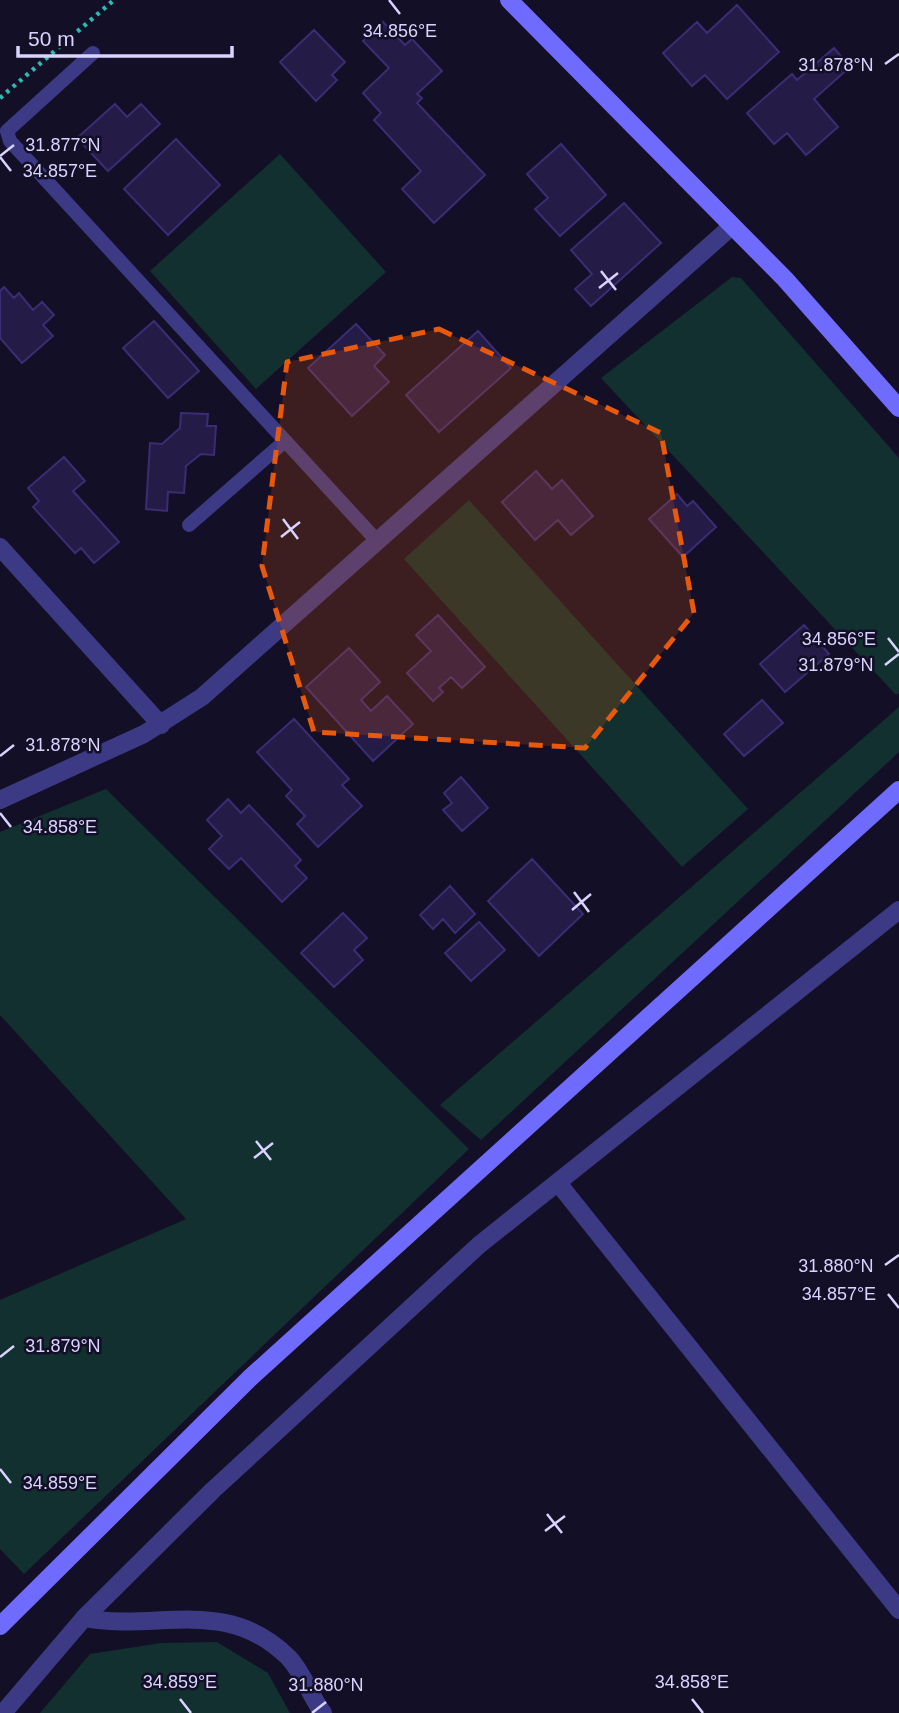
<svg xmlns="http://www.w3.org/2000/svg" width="899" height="1713" font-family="Arial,sans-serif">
<rect width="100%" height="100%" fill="#130f26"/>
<path fill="#12302f" d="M280 154 386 272 256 389 150 271Z
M732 277 741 278 899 458V693L896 695 601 378Z
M469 500 748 809 682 867 404 559Z
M899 707V752L481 1140 440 1105Z
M106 789 469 1149 24 1574 0 1549V1300L186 1219 0 1015V832Z
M217 1642 268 1673 290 1713H40L90 1654 161 1643Z"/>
<path fill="#241b47" stroke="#3b2d73" stroke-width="2" d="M737 5 779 52 727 99 705 75 692 86 663 53 697 22 707 33Z
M383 22 405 45 412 39 442 71 417 94 422 98 417 103 485 175 434 223 402 189 421 171 374 120 381 113 363 93 389 68 363 41Z
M314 30 345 62 332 75 337 80 316 101 280 62Z
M834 48 850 67 814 99 838 127 806 155 787 133 774 144 747 113 792 74 797 80Z
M115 104 127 117 141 104 160 124 108 171 77 138Z
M176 139 220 185 168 235 124 189Z
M561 144 606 195 560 236 535 209 548 198 527 174Z
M624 203 661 243 591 306 575 289 592 274 571 250Z
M4 287 14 298 19 293 33 310 42 302 54 315 43 325 53 336 22 363 0 338V291Z
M154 321 199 371 168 398 123 348Z
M356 324 385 355 374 366 389 382 352 416 308 368Z
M478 331 511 368 439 432 406 395Z
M181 413 208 414 207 426H216L214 455 201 454 186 466 184 493 168 492 167 511 146 509 150 443 162 444 180 428Z
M64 457 85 481 73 491 119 542 94 563 81 548 75 553 33 507 39 501 28 488Z
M536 471 552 489 562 480 593 516 571 535 558 520 535 540 502 502Z
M677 494 687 506 693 501 716 527 683 557 649 519Z
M438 615 485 667 462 688 451 677 439 688 443 692 433 701 407 673 431 651 416 635Z
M804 625 829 654 785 692 760 664Z
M349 648 380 682 361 700 371 711 387 696 413 724 373 761 306 687Z
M762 700 783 723 744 756 724 734Z
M294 719 349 779 342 785 362 806 318 847 297 824 305 816 286 796 292 790 257 752Z
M461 777 488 808 462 831 443 810 452 803 444 793Z
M228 799 241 813 249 805 301 860 295 866 307 878 282 902 241 858 229 869 209 849 222 836 207 820Z
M532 859 583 914 539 956 488 901Z
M450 886 475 914 455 933 443 919 433 929 420 915Z
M343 913 367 938 354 950 363 960 334 987 301 953Z
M479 922 505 950 471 981 445 953Z"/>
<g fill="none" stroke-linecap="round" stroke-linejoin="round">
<path stroke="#2fb8b0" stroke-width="4.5" stroke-dasharray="3.5 5" stroke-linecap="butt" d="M0 98 114 0"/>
<path stroke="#3d3a85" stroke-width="14" d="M93 53 7 131 10 141 378 542
M189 525 285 441"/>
<path stroke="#3d3a85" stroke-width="18" d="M0 547 161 725
M0 800 144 734 202 697 732 226
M558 1183 899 1610
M84 1618C158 1632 226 1595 289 1658 303 1673 311 1697 323 1713
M3 1713 84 1618 213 1490 479 1245 899 910"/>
<path stroke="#6f6bff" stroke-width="18" d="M509 0 785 279 899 408
M0 1626 251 1377 899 790"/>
</g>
<path fill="#e8590c" fill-opacity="0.2" stroke="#e8590c" stroke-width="5" stroke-dasharray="14 9" stroke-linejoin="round" d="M439 329 661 433 694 613 585 748 314 732 262 566 287 362Z"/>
<path fill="none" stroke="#d9d4ff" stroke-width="2.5" d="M389 0 400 14M885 64 899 54M0 156 14 145M0 157 11 171M601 271 616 290M599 288 618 273M283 519 298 539M281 537 300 522M888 638 899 652M885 665 899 654M0 756 14 745M0 813 11 827M574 892 589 912M572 910 591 894M256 1141 271 1160M254 1158 273 1143M885 1265 899 1255M888 1294 899 1308M0 1357 14 1346M0 1469 11 1483M547 1514 562 1533M545 1531 565 1516M180 1699 191 1713M692 1699 703 1713M312 1713 326 1702"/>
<g font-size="18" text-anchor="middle" fill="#d9d4ff" stroke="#130f26" stroke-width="5" stroke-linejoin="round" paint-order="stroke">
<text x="400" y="37">34.856°E</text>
<text x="836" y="71">31.878°N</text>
<text x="63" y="151">31.877°N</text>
<text x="60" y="177">34.857°E</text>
<text x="839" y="645">34.856°E</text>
<text x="836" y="671">31.879°N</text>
<text x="63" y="751">31.878°N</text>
<text x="60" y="833">34.858°E</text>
<text x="836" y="1272">31.880°N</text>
<text x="839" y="1300">34.857°E</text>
<text x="63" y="1352">31.879°N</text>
<text x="60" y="1489">34.859°E</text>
<text x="180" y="1688">34.859°E</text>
<text x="692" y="1688">34.858°E</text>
<text x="326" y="1691">31.880°N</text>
</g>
<path d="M18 46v10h214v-10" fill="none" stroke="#d9d4ff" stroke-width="3.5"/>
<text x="28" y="46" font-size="21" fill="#d9d4ff" stroke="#130f26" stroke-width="5" paint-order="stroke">50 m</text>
</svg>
